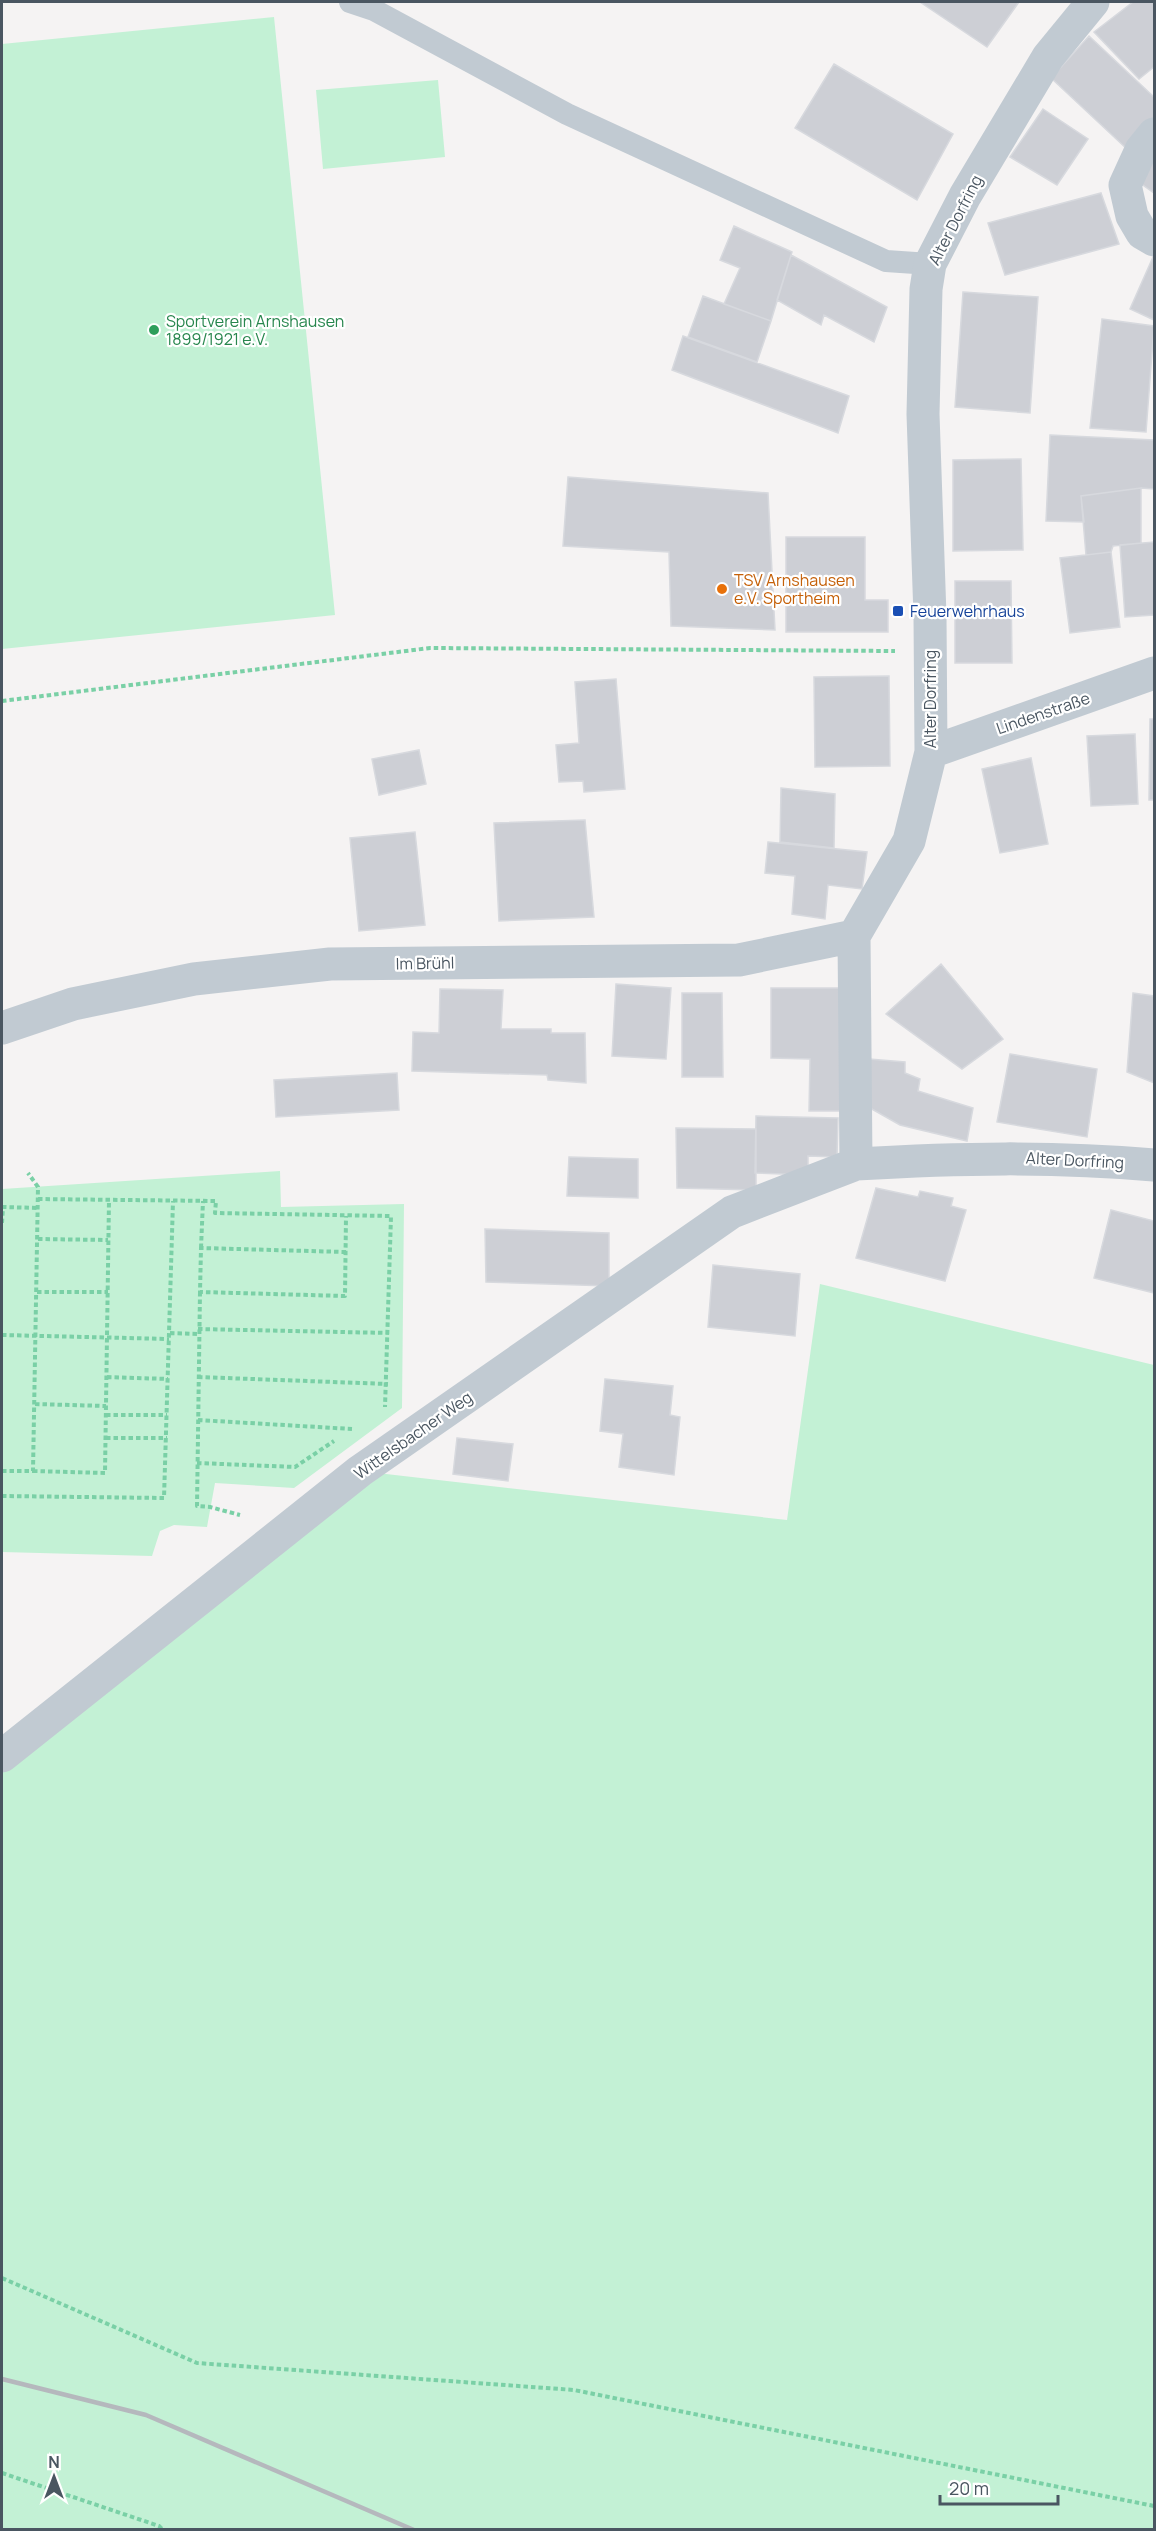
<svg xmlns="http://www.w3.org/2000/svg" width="1156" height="2531" font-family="Manrope,sans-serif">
<rect width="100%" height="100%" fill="#f5f3f3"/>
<path fill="#c3f1d5" d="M274 17 335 615 2 649V44Z
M438 80 445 157 323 169 316 90Z
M280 1171 281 1207 404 1204 402 1408 294 1488 215 1483 207 1527 174 1525 160 1531 152 1556 2 1552V1189Z
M820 1284 1154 1365V2529L2 2530V1756L360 1471 787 1520Z"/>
<path fill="#cdcfd5" stroke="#d7d9de" stroke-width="1.5" d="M920 2H1019L987 47Z
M1133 2H1154V67L1139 79 1094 32Z
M1089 36 1154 97V122L1128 150 1051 78Z
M834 64 953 134 917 200 795 128Z
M1043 109 1088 139 1057 185 1010 157Z
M1154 156V193L1136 180Z
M1101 193 1119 244 1005 275 988 223Z
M734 226 792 252 771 321 724 304 740 268 720 260Z
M791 255 887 307 874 342 824 315 821 325 777 300Z
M1153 257 1154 258V320L1130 309Z
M963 292 1038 297 1030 413 955 407Z
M703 296 771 321 757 362 688 337Z
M1102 319 1154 326 1146 432 1090 428Z
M683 336 849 396 838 433 672 370Z
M1050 435 1154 440V489L1141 488 1081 496 1084 522 1046 521Z
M1021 459 1023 550 953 551V460Z
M568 477 768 493 775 630 671 626 669 552 563 546Z
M1141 488V543L1113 546 1111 552 1086 555 1081 496Z
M786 537H865V600H888V632H786Z
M1154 542V615L1125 617 1120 545Z
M1111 552 1120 627 1070 633 1060 558Z
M955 581H1011L1012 663H955Z
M889 676 890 766 815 767 814 677Z
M616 679 625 789 584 792 583 781 559 782 556 745 579 743 575 682Z
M1150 719H1154V800H1149Z
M1135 734 1138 804 1091 806 1087 736Z
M419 750 426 784 379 795 372 759Z
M1031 758 1048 844 1000 853 982 769Z
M781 788 835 794 834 848 780 842Z
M585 820 594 917 499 921 494 823Z
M415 832 425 925 359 931 350 838Z
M768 842 867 852 862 889 828 885 825 919 792 914 795 876 765 873Z
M941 964 1003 1039 962 1069 886 1014Z
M616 984 671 988 666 1059 612 1056Z
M771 988H840L841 1111H809L810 1059 771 1058Z
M440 989 503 990 501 1029H551V1033H585L586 1083 548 1080 547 1075 412 1071 413 1032 439 1033Z
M682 993H722L723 1077H682Z
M1133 993 1154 996V1083L1127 1072Z
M1010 1054 1097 1069 1087 1137 997 1122Z
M869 1059 905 1062V1073L920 1079 918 1091 973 1108 967 1141 900 1125 870 1108Z
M397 1073 399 1110 276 1117 274 1080Z
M756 1116 838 1118 837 1157 808 1156V1175L755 1173Z
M676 1128 756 1129V1190L677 1188Z
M569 1157 638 1159V1198L567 1196Z
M876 1188 918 1197 920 1191 953 1198 951 1206 966 1210 945 1281 856 1258Z
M1111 1210 1154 1221V1293L1094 1278Z
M485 1229 609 1233V1286L486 1282Z
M713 1265 800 1274 795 1336 708 1327Z
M605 1379 673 1386 670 1415 680 1417 674 1475 619 1467 623 1434 600 1431Z
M457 1438 513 1444 508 1481 453 1474Z"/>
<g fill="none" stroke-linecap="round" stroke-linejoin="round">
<path stroke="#7ad0a6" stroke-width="4" stroke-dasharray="4.5 3" stroke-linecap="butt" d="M2 701 430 648 895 651
M38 1199 216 1201 215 1213 391 1216 385 1407
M2 1223 3 1207 38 1208
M38 1239 108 1240
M201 1248 203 1201
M346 1252 201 1248 200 1292 345 1296 346 1216
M37 1292H108
M200 1292 197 1506 210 1507 240 1515
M198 1329 389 1333
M170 1333 198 1334
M2 1335 169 1339
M107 1377 168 1379
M198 1377 388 1384
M35 1404 106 1406
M106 1415H167
M198 1420 352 1429
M106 1438H167
M197 1463 295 1467 334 1441
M2 1471H33L38 1187 28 1173
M33 1471 105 1473 109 1200
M2 1496 164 1498 173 1201
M2 2278 197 2363 574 2390 1154 2506
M2 2473 159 2526 163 2530"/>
<path stroke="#c1cad2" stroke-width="22" d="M350 2 374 10 567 114 886 261 930 264"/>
<path stroke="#c1cad2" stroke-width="33" d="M1093 2 1048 57 965 196 930 264 926 289 923 414 930 616 931 752 909 841 854 936 856 1164C957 1158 1054 1156 1154 1165
M1154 134 1141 150 1125 185 1132 216 1142 233 1154 240
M931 752 1154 673
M2 1028 73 1004 194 979 330 964 739 960 854 936
M2 1756 360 1471 732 1212 856 1164"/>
<path stroke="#b5b8bd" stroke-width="4.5" d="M2 2379 146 2415 414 2530"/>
</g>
<circle fill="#2e9e5b" stroke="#fff" stroke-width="2" cx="154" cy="330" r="6"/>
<circle fill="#e8710a" stroke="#fff" stroke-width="2" cx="722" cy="589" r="6"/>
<rect fill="#1a4fb4" stroke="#fff" stroke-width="2" x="892" y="605" width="12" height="12" rx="3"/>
<g text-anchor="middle" stroke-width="4.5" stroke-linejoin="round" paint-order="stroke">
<g font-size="16" fill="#4a5661" stroke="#fff">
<text transform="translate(955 220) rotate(-63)" y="6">Alter Dorfring</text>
<text transform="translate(930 699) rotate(-90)" y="6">Alter Dorfring</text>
<text transform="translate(1043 713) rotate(-19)" y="6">Lindenstraße</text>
<text transform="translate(425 963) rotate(-1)" y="6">Im Brühl</text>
<text transform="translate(1075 1160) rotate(3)" y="6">Alter Dorfring</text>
<text transform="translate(413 1435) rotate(-35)" y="6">Wittelsbacher Weg</text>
</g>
<g font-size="16" fill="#27864d" stroke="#fff" text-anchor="start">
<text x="166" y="327">Sportverein Arnshausen<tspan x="166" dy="18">1899/1921 e.V.</tspan></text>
</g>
<g font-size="16" fill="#c56008" stroke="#fff" text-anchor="start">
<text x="734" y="586">TSV Arnshausen<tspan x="734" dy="18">e.V. Sportheim</tspan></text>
</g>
<g font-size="16" fill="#164399" stroke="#fff" text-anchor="start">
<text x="910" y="617">Feuerwehrhaus</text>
</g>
</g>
<rect width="1156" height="2531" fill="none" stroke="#4a5661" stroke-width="6"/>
<g transform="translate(54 2477)" stroke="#ffffff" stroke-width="4.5" paint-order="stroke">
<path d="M0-4.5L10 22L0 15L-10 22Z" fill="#4a5661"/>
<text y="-9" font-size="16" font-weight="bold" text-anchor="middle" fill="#4a5661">N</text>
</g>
<path d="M940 2495v9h118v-9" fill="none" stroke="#4a5661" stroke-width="3"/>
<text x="949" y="2495" font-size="18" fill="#4a5661" stroke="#ffffff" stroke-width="4.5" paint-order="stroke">20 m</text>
</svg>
